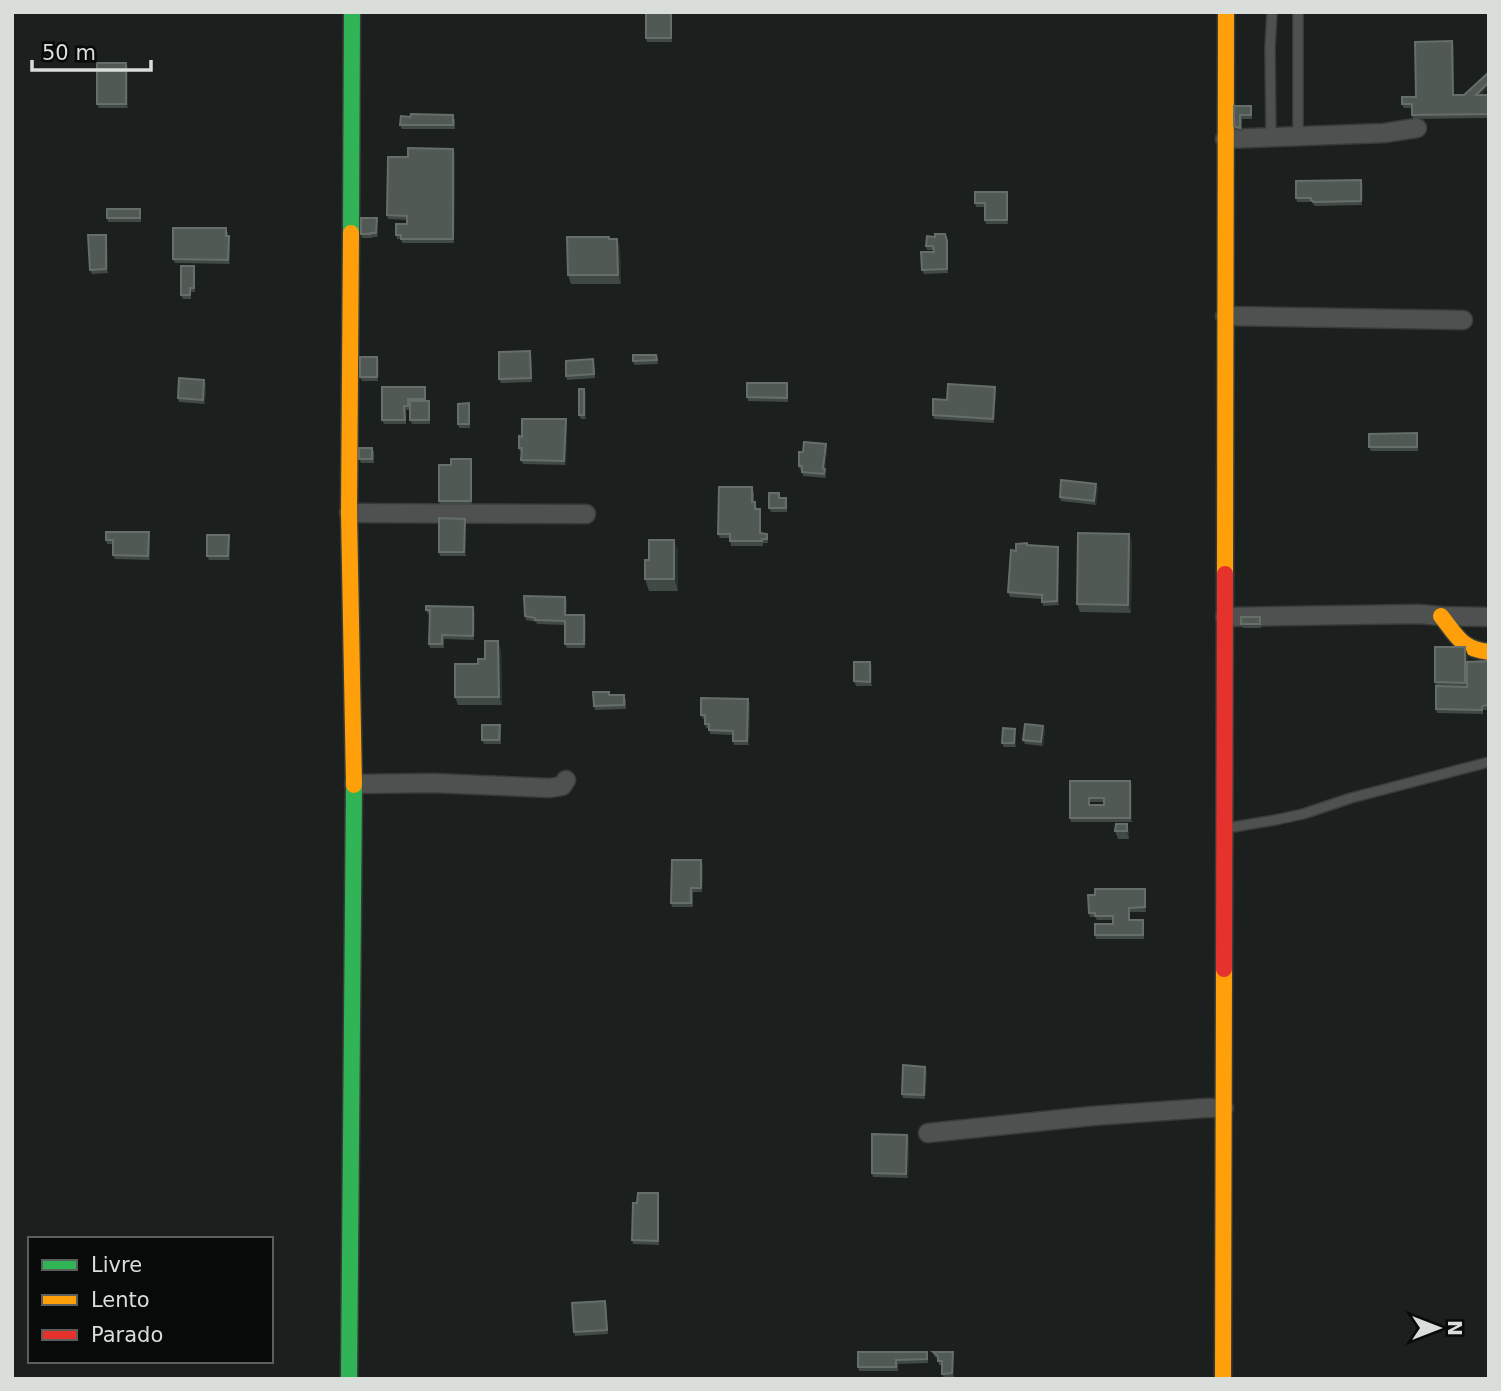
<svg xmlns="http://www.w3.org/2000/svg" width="1501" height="1391" font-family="'DejaVu Sans',sans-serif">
<rect width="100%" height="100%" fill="#1b1f1d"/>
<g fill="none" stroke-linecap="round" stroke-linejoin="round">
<defs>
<path id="lane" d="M1298 12V136
M1271 137 1270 48 1272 12
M1227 828 1275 820 1303 814 1351 798 1489 762"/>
<path id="street" d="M1225 139 1384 133 1417 128
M1225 316 1463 320
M349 513 586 514
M1225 617 1419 614 1441 616 1489 617
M354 784 433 783 550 788 562 786 566 780
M928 1133 1092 1116 1206 1108H1224"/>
<path id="fast" d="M351 233 352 12
M349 1379 354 785"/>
<path id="slow" d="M351 233 349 513 354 785
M1225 574 1226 12
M1441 616C1457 636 1461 649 1489 652
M1223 1379 1224 969"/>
<path id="jam" d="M1224 969 1225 574"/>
</defs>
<use href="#lane" stroke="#383c39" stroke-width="12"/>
<use href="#street" stroke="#383c39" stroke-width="21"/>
<use href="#fast" stroke="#383c39" stroke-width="19"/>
<use href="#slow" stroke="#383c39" stroke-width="19"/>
<use href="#jam" stroke="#383c39" stroke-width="19"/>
<use href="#lane" stroke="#4e514f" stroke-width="9"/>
<use href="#street" stroke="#4e514f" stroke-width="18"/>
<use href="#fast" stroke="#30b455" stroke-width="16"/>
<use href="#slow" stroke="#ff9f0a" stroke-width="16"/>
<use href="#jam" stroke="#e5322d" stroke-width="16"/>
</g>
<path fill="#404943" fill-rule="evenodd" d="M671 12 672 16V42H647L646 38Z
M1454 45V95H1489V118L1413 119 1412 115V108H1404L1402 104 1416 97Z
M126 63 128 67V108H99L97 104Z
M1234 106H1251L1252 110V119H1242V132L1235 130 1234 126Z
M455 119V129H402L400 125Z
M455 153 454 243H402L401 239H397L396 235 407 224V220L388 219 387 215 408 157Z
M1363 184 1362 205 1315 206 1313 204 1312 202H1297L1296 198Z
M1008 197V224H986L985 220V207H976L975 203Z
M141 213V222H108L107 218Z
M377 218 378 222V237H372V238H362L361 234Z
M228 232V236L230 240V264L175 263 173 259Z
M945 234 948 245V273L924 274 922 270 934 252V250H927L926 246 935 237Z
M107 239 108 273 92 274 90 270Z
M609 239 620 247 621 284H571L568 275Z
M194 266 195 270V292H191V299H183L181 295Z
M530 351 531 355 532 382 501 383 499 379Z
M656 355 658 364 634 365 633 361Z
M377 357 379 361 378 381H362L360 377Z
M594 363 595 378 567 380 566 376Z
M204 380 206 384 205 404 179 402 178 398Z
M382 387 426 391V401H429L430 406V424H412L410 420V403H409V410H406V424H384L382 420Z
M788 387V402L748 401 747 397Z
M584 389 586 393V419H581L579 415Z
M996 391 994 423 934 419 933 415 947 400Z
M470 407V428H459L458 424Z
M566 419 567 424 566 465 523 464 521 460 522 452H520L519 448Z
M1418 437V451H1371L1369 447Z
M826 444 827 448 825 469 826 473V478L803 476 802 470H800L799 466 803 452Z
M372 448 374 452V463H361L359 459Z
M472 463V505H440L439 501 451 465Z
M1098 488 1096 505 1061 501 1060 497Z
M754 491V502H755L757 509 761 513V533L767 534 768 543H763V546H731L730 538H720L718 534Z
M781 498 787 502V512H771L769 508Z
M466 523V556H440L439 552Z
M1129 534 1132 542 1131 613 1080 612 1077 604Z
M229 535 230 539V560H209L207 556Z
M150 536V560L115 559 113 555V544H107L106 540Z
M674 540 678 552V591H649L645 579 649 560Z
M1028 545 1059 551V605L1043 606 1042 599 1010 597 1008 592 1016 551Z
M565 597 567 601 566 615H584L586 619 585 648H567L565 644V625L537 624 536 622 526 620 525 616Z
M426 610 475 611 474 640 444 639V648H430L429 644 430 614H428Z
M1260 617 1261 621V628H1243L1241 624Z
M501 649 502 705H458L455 697 478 664Z
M1489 653V710H1483V714L1437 713 1436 709V686L1435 682 1468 655V662L1488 661Z
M872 666V686H856L854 681Z
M626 699V709L595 710 594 706Z
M750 703 749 745H734L733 741V735L710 734 709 728H706L705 724V719H703L701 715Z
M501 729V744H484L482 740Z
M1015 729 1016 733V747H1004L1002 743Z
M1045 730 1043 746 1025 744 1023 740Z
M1070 781H1130L1132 785V822H1071L1070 818ZM1090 802H1104V805H1090Z
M1116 824 1129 832V839H1118L1115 831Z
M701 860 703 864 702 892H693V907H672L671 903Z
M1145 889 1146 893V912H1130V920H1143L1144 924V939H1096L1095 935 1113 924V920H1097L1095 917H1090L1089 913 1095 895Z
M927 1071 925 1099 903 1098 902 1094Z
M907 1135 909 1139 908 1178 873 1177 872 1173Z
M658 1193 659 1197V1245L633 1244 632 1240 637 1203Z
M606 1305 608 1334 575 1336 574 1332Z
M933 1352 954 1356V1377L944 1378 942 1374V1365H939L938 1359 934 1356Z
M928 1356V1363L898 1364V1371H859L858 1367Z"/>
<path fill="#2a322d" d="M671 12 672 16V42L671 38Z
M1452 41 1454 45V97L1453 93Z
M126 63 128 67V108L126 104Z
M1489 82V88L1477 99 1476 95Z
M453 149 455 153 454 243 453 239Z
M1361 180 1363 184 1362 205 1361 201Z
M1007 192 1008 197V224L1007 220Z
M377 218 378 222V237L376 233Z
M106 235 107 239 108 273 106 269Z
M229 236 230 240V264L228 260Z
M617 239 620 247 621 284 618 275Z
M947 241 948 245V273L947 269Z
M194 266 195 270V292L194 288Z
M530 351 531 355 532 382 531 378Z
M377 357 379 361 378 381 377 377Z
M204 380 206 384 205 404 203 400Z
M995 387 996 391 994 423 993 419Z
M584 389 586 393V419L584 415Z
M429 401 430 406V424L429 420Z
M469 403 470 407V428L469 424Z
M566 419 567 424 566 465 564 461Z
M826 444 827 448 825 469 826 473V478L823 468Z
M471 459 472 463V505L471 501Z
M1096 484 1098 488 1096 505 1094 501Z
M760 509 761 513V537L760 533Z
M465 519 466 523V556L464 552Z
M149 532 150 536V560L148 556Z
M1129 534 1132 542 1131 613 1128 605Z
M229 535 230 539V560L228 556Z
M674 540 678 552V591L674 579Z
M1058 547 1059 551V605L1057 601Z
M565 597 567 601 566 619 565 615Z
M473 607 475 611 474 640 473 636Z
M584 615 586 619 585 648 584 644Z
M498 641 501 649 502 705 499 697Z
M1465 647 1468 655V691L1465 683Z
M870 662 872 666V686L870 682Z
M748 699 750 703 749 745 747 741Z
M1043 726 1045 730 1043 746 1041 742Z
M1015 729 1016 733V747L1014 743Z
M1130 781 1132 785V822L1130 818Z
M1127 824 1129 832V839L1127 831Z
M701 860 703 864 702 892 701 888Z
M1145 889 1146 893V912L1145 907Z
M925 1067 927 1071 925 1099 924 1095Z
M907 1135 909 1139 908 1178 906 1174Z
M658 1193 659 1197V1245L658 1241Z
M605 1301 606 1305 608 1334 607 1330Z
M953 1352 954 1356V1377L952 1373Z"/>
<path fill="#505954" stroke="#666e69" stroke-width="2" fill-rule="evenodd" d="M646 12H671V38H646Z
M1452 41 1453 95H1464L1489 72V82L1476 95H1489V114L1412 115V104H1402V97H1416L1415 42Z
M97 63H126V104H97Z
M1234 106H1251V115H1240V128L1234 126Z
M411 114 453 115V125H400L401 116 410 117Z
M408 148 453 149V239H401V235H396V224H407V216L387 215 388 157H408Z
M1361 180V201L1314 202 1311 200V198H1296V181Z
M975 192H1007V220H985V203H975Z
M107 209H140V218H107Z
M361 218H377L376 233H370V234H361Z
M173 228H226V236H229L228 260 173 259Z
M935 234H945L947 241V269L922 270 921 252H934L933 246H926L927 236 935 237Z
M88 235H106V269L90 270Z
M567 237H609V239H617L618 275H568Z
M181 266H194V288H190V295H181Z
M530 351 531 378 499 379V352Z
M633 355H656L657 360 633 361Z
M360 357H377V377H360Z
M593 359 594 374 566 376V361Z
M179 378 204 380 203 400 178 398Z
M747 383H787V398L747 397Z
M948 384 995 387 993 419 933 415V399L947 400Z
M382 387H425V399H408V406H404L405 420H382Z
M579 389H584V415H579Z
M410 401H429V420H410Z
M469 403V424H458V404Z
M522 419H566L564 461 521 460 522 448H519V436L522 437Z
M1417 433V447H1369V434Z
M804 442 826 444 823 468 825 469 824 474 802 472V466H799V452H803Z
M359 448H372V459H359Z
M451 459H471V501H439V465H451Z
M1061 480 1096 484 1094 501 1060 497Z
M719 487H752V502H755V509H760V533L767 534V539H762V541H730V534H718Z
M769 493H779V498H786V508H769Z
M439 518 465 519 464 552H439Z
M106 532H149L148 556 113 555V540H106Z
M1078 533 1129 534 1128 605 1077 604Z
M207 535H229L228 556H207Z
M649 540H674V579H645V560H649Z
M1027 543V545L1058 547 1057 601 1042 602V595L1008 592 1011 550 1016 551V544Z
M524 596 565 597V615H584V644H565V621L535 620V618L525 616Z
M426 606 473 607V636L442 635V644H429L430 610H426Z
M1241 617H1260V624H1241Z
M485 641H498L499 697H455V664H478V659H485Z
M1435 647H1465V683L1435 682Z
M1488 653 1489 705 1482 706V710L1436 709V686L1467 687V662L1488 661Z
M854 662H870V682L854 681Z
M593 692H609V695H624V705L594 706Z
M701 698 748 699 747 741H733V731L709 730V724H705V715H701Z
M1025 724 1043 726 1041 742 1023 740Z
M482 725H500L499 740H482Z
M1003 728 1015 729 1014 743H1002Z
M1070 781H1130V818H1070ZM1089 798H1104V805H1089Z
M1116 824H1127V831H1115Z
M672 860H701V888H691V903H671Z
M1095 889H1145V907L1129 908V920H1143V935H1095V924H1113V916H1095V913H1089L1088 895H1095Z
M903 1065 925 1067 924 1095 902 1094Z
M872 1134 907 1135 906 1174 872 1173Z
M638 1193H658V1241L632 1240 633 1203H637Z
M605 1301 607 1330 574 1332 572 1303Z
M858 1352H927V1359L896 1360V1367H858Z
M933 1352H953L952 1373 942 1374V1361H938V1356Z"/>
<rect width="1501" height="1391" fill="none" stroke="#d9deda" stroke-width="28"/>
<rect x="28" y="1237" width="245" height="126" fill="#070a08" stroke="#5b5f5c" stroke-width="2"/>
<rect x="42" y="1260" width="35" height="10" fill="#30b455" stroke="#5b5f5c" stroke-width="2"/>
<text x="91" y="1272" font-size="21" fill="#d9deda">Livre</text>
<rect x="42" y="1295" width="35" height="10" fill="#ff9f0a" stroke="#5b5f5c" stroke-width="2"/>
<text x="91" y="1307" font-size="21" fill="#d9deda">Lento</text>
<rect x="42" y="1330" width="35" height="10" fill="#e5322d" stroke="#5b5f5c" stroke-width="2"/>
<text x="91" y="1342" font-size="21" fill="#d9deda">Parado</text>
<g transform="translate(1438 1328) rotate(90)" stroke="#070a08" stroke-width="5" paint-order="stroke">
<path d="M0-5L12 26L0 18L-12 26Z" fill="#d9deda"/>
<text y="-10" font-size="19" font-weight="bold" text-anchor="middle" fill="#d9deda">N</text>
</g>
<path d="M32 60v10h119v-10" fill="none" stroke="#d9deda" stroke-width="3.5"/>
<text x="42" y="60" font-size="21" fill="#d9deda" stroke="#070a08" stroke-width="5" paint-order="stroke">50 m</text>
</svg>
